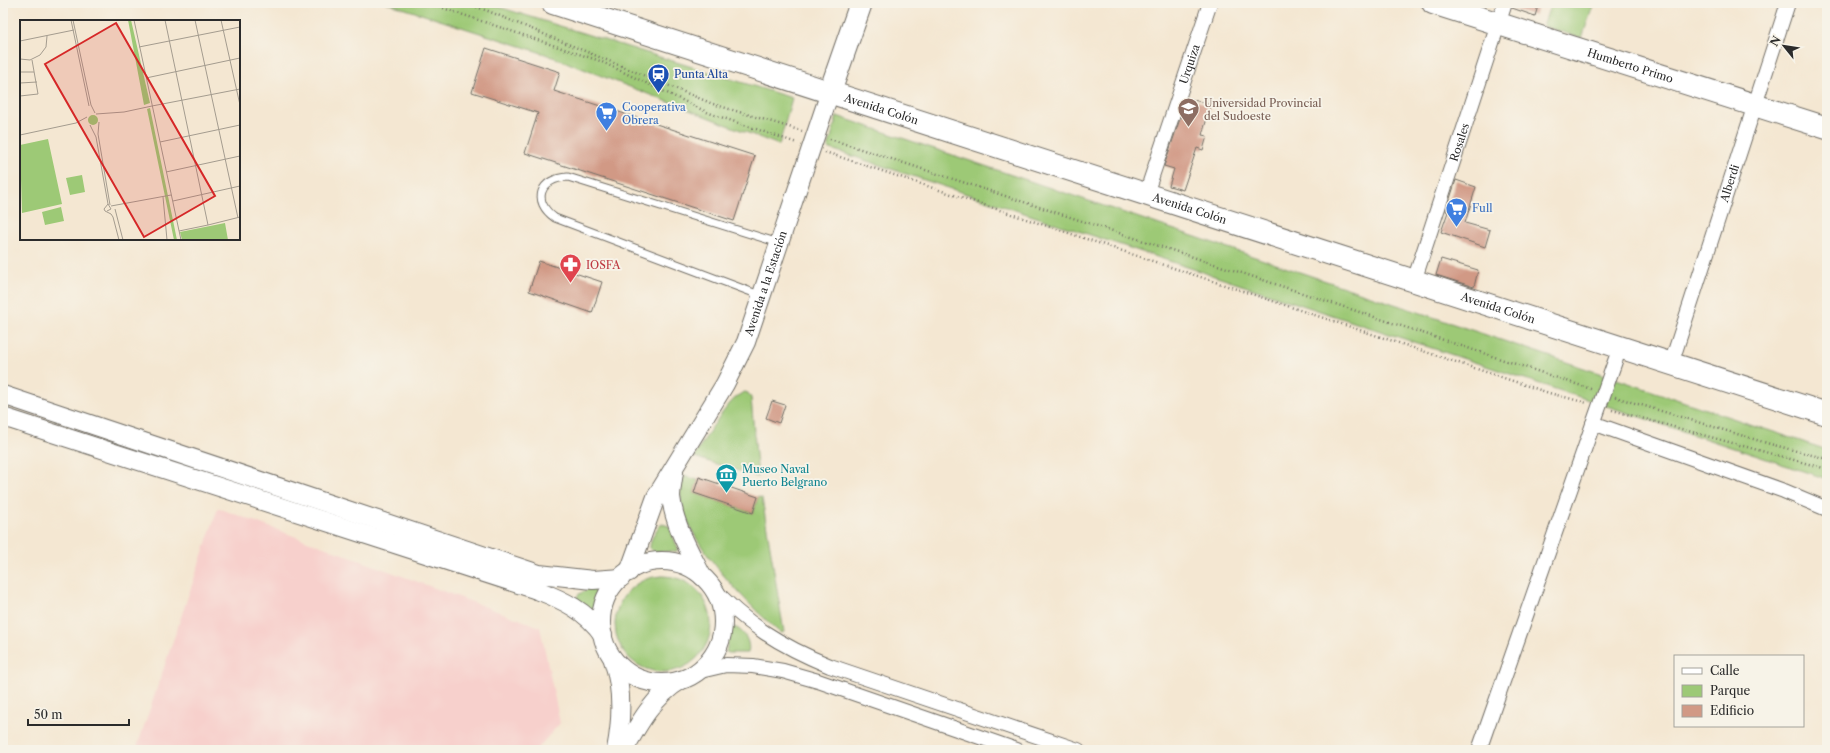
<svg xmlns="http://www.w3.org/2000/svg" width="1830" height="753" font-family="'Libre Caslon Text',serif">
<rect width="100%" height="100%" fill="#f7f3e8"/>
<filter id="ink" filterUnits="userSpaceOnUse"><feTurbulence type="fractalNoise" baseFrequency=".025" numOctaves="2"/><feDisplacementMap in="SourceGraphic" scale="8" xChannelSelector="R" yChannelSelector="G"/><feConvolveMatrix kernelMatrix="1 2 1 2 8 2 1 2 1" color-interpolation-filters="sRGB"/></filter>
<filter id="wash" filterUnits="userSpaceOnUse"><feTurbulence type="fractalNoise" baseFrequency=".012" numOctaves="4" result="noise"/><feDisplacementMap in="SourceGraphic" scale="16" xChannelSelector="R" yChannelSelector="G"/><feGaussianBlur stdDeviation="0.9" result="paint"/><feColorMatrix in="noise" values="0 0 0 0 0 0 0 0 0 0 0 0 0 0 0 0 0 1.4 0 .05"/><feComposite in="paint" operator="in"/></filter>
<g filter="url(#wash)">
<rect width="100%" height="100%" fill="#f4e7d2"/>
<path fill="#f7d0cc" d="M218 508 540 627 560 723 536 750H136Z"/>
<path fill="#9dc976" stroke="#647a50" d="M387 3H486L792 98 779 145 545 54Z
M1551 3H1594L1582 38 1543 26Z
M837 116 1827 450V479L828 148Z
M745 392 748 393 751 398 758 477 694 457C702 443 730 395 745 392Z
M684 476 698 480 694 493 753 513 758 497 762 498 784 632 782 633 778 631C748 604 662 521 684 476Z
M662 524 669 526 678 549 677 551 654 552 650 549C649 542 656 528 662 524Z
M615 624a48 48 0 1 1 96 0a48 48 0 1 1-96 0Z
M590 587H602L603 589 595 612 576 600 578 595Z
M733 627C744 629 751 643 748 653H729L726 652 730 629Z"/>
<g id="blocks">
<path fill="#d19985" d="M1513 3H1539L1535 16 1512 8Z
M486 48 560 72 554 91 755 156 734 221 525 153 538 113 472 92Z
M1187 98 1211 105 1202 135 1207 136 1203 150 1197 148 1183 190 1169 186 1174 169 1164 166Z
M1456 180 1476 187 1465 223 1490 230 1485 247 1441 232 1448 212 1446 211Z
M1441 259 1478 270 1474 287 1436 275Z
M539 261 602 282 592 313 529 291Z
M772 401 785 405 779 423 766 418Z
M699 477 758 497 753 513 694 493Z"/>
</g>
</g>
<g filter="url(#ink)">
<use href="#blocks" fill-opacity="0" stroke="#716d65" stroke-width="1"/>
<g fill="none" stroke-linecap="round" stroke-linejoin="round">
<defs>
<path id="service" d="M762 296 555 218C531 201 540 178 568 177L779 243"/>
<g id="minor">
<path id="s1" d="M1146 194 1210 3"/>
<path id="s2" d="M1414 281 1505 3"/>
<path id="s3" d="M1671 364 1788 3"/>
<path d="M1593 423 1784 491 1827 509"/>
<path d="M709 584C745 624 781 646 830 666L1078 750"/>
<path d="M696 672 726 665 753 666 783 671 818 681 1017 750"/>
<path d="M1479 750 1620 347"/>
</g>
<g id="tertiary">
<path d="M3 395 539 574 593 580 621 578"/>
<path d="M3 417 537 590"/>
<path d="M674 472C673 480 671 489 671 497 674 525 690 552 702 576"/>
<circle cx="662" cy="622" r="61"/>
<path id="s4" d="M629 572 656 497 725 384 746 342 830 92"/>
<path d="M538 579 537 590C563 600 587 611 603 635"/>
<path d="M613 660C623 689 622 719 616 750"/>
<path d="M624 750C639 723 654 696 681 680"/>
</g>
<g id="primary">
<path id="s5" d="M553 3 1827 414"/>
<path id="s6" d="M1433 3 1827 128"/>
<path d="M830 92 861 3"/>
</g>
</defs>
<use href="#service" stroke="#716d65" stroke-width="9"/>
<use href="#minor" stroke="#716d65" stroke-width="16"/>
<use href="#tertiary" stroke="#716d65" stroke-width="20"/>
<use href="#primary" stroke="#716d65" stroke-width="24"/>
<path stroke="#716d65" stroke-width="2.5" stroke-dasharray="1 3" stroke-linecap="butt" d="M428 3 600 61 709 113 797 143
M465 3 488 11 713 104 802 131
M830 139 1236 271 1591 389
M825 152 1549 393 1587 403
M1615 397 1770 444 1827 459
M1612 410 1827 469"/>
<use href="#service" stroke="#fff" stroke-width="7"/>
<use href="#minor" stroke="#fff" stroke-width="14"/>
<use href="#tertiary" stroke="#fff" stroke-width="18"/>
<use href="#primary" stroke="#fff" stroke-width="22"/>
</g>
</g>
<defs>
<symbol id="station-pin" viewBox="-11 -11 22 30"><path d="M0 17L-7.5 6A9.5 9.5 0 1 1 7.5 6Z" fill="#1a4fb4" stroke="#f7f3e8"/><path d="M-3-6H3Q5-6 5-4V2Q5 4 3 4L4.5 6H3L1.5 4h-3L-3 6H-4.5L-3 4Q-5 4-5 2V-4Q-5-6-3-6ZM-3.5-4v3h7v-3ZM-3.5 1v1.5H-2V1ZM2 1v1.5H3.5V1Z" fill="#fff"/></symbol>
<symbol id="university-pin" viewBox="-11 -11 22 30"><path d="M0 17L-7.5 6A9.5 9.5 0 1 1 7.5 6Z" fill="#8d6e63" stroke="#f7f3e8"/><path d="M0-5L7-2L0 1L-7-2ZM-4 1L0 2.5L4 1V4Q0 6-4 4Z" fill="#fff"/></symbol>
<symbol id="supermarket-pin" viewBox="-11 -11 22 30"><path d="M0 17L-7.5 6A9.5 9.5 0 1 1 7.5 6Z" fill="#3f7fe0" stroke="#f7f3e8"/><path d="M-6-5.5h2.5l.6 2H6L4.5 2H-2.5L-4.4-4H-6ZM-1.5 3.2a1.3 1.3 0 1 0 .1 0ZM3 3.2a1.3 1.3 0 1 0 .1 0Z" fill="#fff"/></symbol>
<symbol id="pharmacy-pin" viewBox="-11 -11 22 30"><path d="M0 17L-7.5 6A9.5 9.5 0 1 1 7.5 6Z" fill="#e0444e" stroke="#f7f3e8"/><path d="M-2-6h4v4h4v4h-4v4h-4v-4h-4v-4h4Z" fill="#fff"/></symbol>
<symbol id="museum-pin" viewBox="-11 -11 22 30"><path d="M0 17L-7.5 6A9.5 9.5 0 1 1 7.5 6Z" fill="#0f9aa8" stroke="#f7f3e8"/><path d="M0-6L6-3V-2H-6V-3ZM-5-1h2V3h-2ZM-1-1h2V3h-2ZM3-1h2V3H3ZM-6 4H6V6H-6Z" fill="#fff"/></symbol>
</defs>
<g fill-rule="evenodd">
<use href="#station-pin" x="646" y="62" width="25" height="34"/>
<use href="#university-pin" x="1176" y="96" width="25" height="34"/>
<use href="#supermarket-pin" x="594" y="100" width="25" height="34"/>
<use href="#supermarket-pin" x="1444" y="196" width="25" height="34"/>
<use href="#pharmacy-pin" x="558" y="252" width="25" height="34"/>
<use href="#museum-pin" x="714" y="462" width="25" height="34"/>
</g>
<g text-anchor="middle" stroke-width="3.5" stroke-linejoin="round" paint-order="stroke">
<g font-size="11" fill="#2b2b2b" stroke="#f7f3e8">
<text dy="4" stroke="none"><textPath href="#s1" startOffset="137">Urquiza</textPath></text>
<text dy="4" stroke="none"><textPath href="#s6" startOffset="207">Humberto Primo</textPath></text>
<text dy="4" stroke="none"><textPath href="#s5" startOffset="345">Avenida Colón</textPath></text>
<text dy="4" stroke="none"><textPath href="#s2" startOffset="146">Rosales</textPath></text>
<text dy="4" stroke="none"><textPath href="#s3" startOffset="190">Alberdi</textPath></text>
<text dy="4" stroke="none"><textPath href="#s5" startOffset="669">Avenida Colón</textPath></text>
<text dy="4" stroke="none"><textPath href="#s4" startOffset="321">Avenida a la Estación</textPath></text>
<text dy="4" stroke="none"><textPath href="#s5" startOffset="993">Avenida Colón</textPath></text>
</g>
<g font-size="11" fill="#164399" stroke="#f7f3e8" text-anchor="start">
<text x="674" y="78">Punta Alta</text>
</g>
<g font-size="11" fill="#785e54" stroke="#f7f3e8" text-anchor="start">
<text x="1204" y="107">Universidad Provincial<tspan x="1204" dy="13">del Sudoeste</tspan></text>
</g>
<g font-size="11" fill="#366cbe" stroke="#f7f3e8" text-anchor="start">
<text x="622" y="111">Cooperativa<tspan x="622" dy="13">Obrera</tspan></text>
<text x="1472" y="212">Full</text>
</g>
<g font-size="11" fill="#be3a42" stroke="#f7f3e8" text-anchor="start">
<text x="586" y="269">IOSFA</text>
</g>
<g font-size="11" fill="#0d838f" stroke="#f7f3e8" text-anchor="start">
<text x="742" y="473">Museo Naval<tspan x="742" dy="13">Puerto Belgrano</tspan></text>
</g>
</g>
<g transform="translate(20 20)">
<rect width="220" height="220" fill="#f4e7d2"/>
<path d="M108 0H111L130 83 124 85ZM130 88 157 220H154L127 89ZM68 100a5 5 0 1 1 10 0a5 5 0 1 1-10 0ZM28 119 42 184 2 193 0 125ZM62 155 65 172 50 175 46 158ZM41 187 44 201 25 205 22 192ZM205 203 208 220H162L160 212Z" fill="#9dc976"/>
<path fill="none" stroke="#a49c8f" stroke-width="1" d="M51 0 69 86M53 0 71 85 75 93M114 0 161 220M145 0 188 205 159 211M175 0 218 198M201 0 220 85M0 21 54 10M119 27 220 7M0 39 10 40 20 35 26 27 27 16M0 52H14M126 58 220 38M0 63 17 62M0 76 18 74 12 40M132 86 220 69M76 94 104 92 132 86M79 102 78 114 90 185M70 105 76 117 88 184M0 115 56 103 67 97M140 122 220 105M146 152 220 136M143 177 147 220M153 181 220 166M91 186 151 175M95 189 103 220M87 191 91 189 88 184 84 189 85 191 91 194 93 197 99 220M188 205 220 197"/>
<path fill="#d62828" fill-opacity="0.15" stroke="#d62828" stroke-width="2" d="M96 3 195 176 124 217 25 44Z"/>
<rect width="220" height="220" fill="none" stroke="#2b2b2b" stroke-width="2"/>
</g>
<rect width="1830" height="753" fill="none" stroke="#f7f3e8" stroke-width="16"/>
<rect x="1674" y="655" width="130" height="72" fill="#f7f3e8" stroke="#a5a39c"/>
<rect x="1682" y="668" width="20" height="6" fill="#ffffff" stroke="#a5a39c"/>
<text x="1710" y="675" font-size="12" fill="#2b2b2b">Calle</text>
<rect x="1682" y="685" width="20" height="12" fill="#9dc976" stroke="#a5a39c"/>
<text x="1710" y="695" font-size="12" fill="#2b2b2b">Parque</text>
<rect x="1682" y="705" width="20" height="12" fill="#d19985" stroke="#a5a39c"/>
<text x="1710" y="715" font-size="12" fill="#2b2b2b">Edificio</text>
<g transform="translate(1784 46) rotate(300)" stroke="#f7f3e8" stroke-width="3" paint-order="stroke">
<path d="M0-3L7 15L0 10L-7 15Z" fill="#2b2b2b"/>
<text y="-6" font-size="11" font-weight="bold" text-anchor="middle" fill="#2b2b2b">N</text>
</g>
<path d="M28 719v6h101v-6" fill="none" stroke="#2b2b2b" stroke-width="2"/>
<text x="34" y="719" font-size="12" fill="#2b2b2b" stroke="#f7f3e8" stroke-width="3" paint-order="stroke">50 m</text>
</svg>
